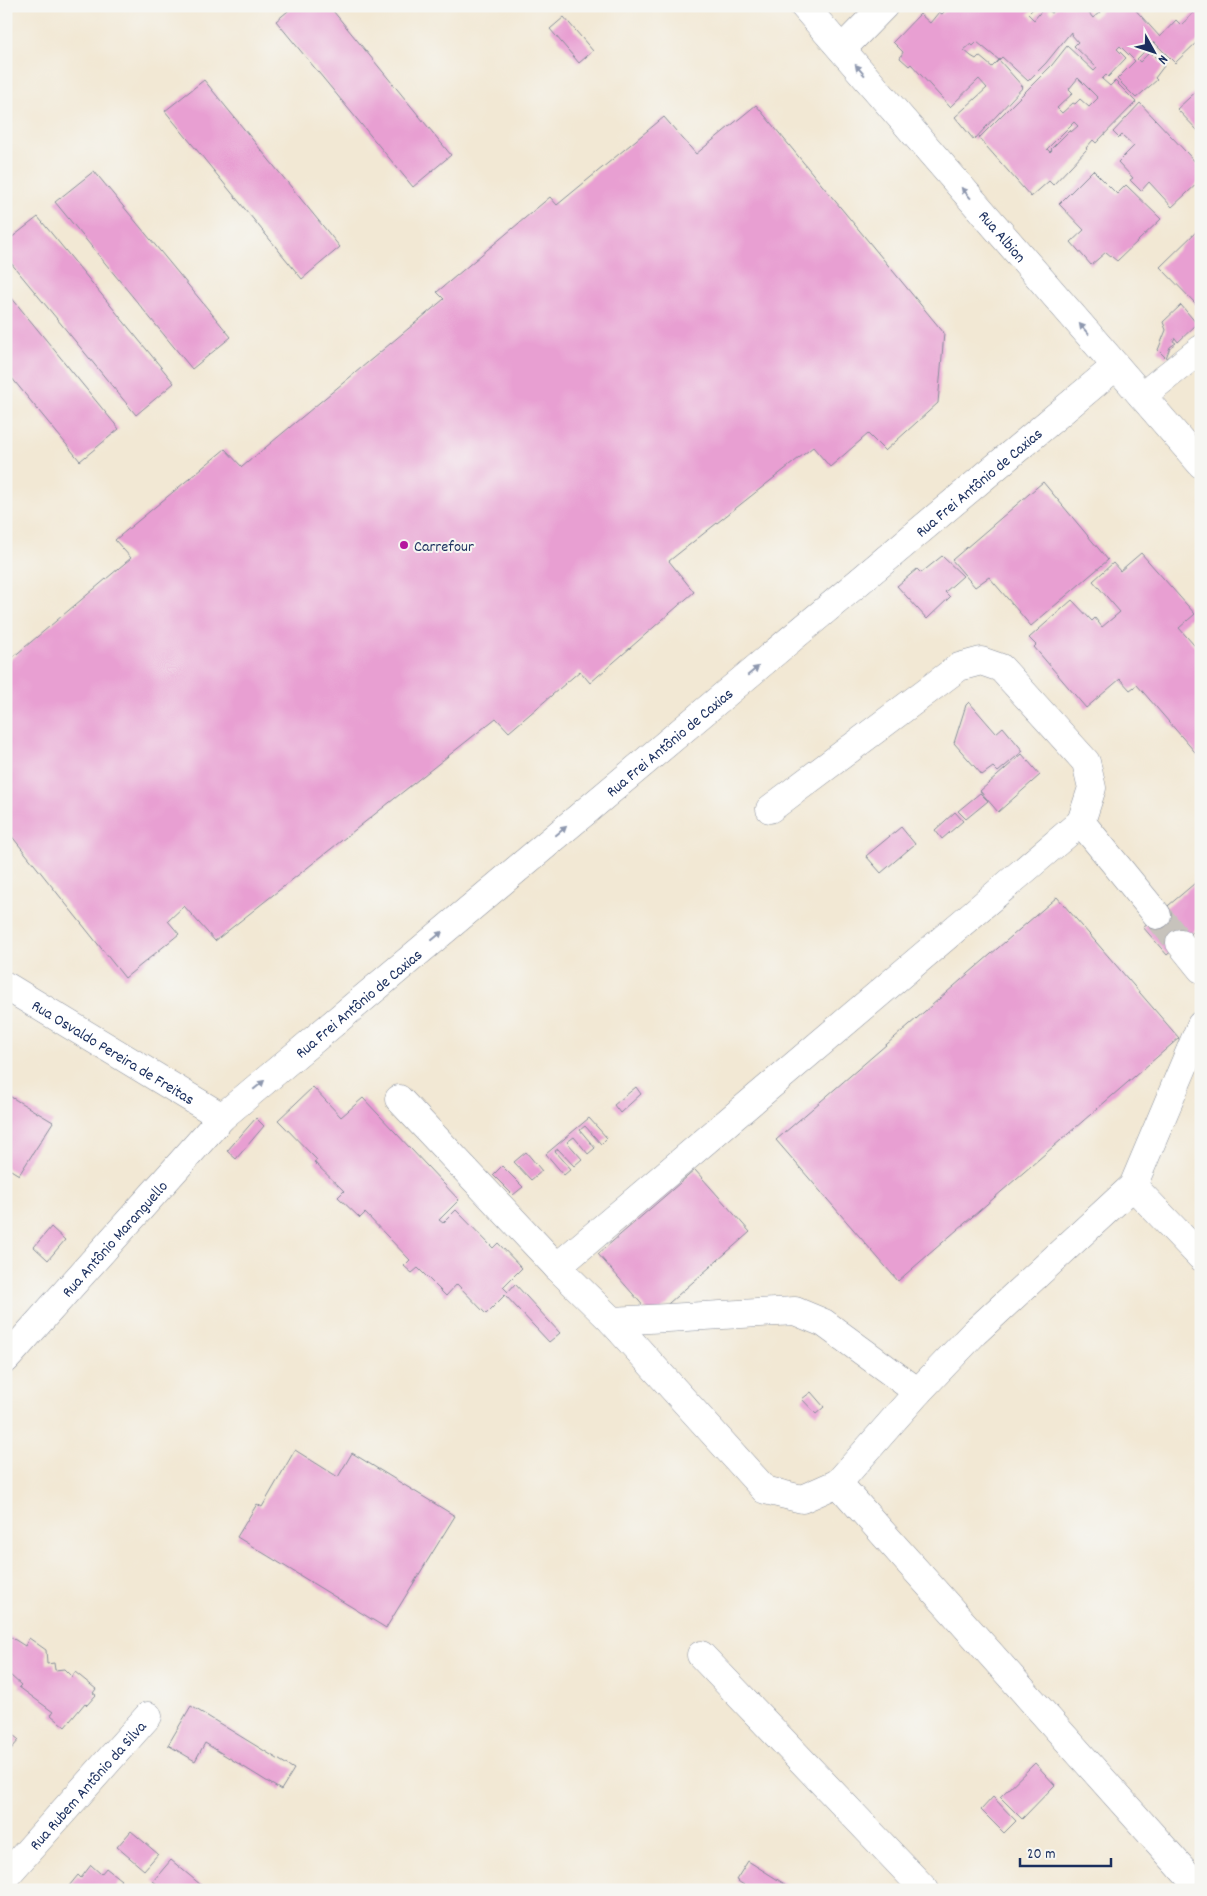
<svg xmlns="http://www.w3.org/2000/svg" width="1207" height="1896" font-family="Dekko,sans-serif">
<rect width="100%" height="100%" fill="#f6f6f2"/>
<filter id="ink" filterUnits="userSpaceOnUse"><feTurbulence type="fractalNoise" baseFrequency=".02" numOctaves="2"/><feDisplacementMap in="SourceGraphic" scale="10" xChannelSelector="R" yChannelSelector="G"/><feConvolveMatrix kernelMatrix="1 2 1 2 8 2 1 2 1" color-interpolation-filters="sRGB"/></filter>
<filter id="wash" filterUnits="userSpaceOnUse"><feTurbulence type="fractalNoise" baseFrequency=".0096" numOctaves="4" result="noise"/><feDisplacementMap in="SourceGraphic" scale="20" xChannelSelector="R" yChannelSelector="G"/><feGaussianBlur stdDeviation="1.12" result="paint"/><feColorMatrix in="noise" values="0 0 0 0 0 0 0 0 0 0 0 0 0 0 0 0 0 1.4 0 .05"/><feComposite in="paint" operator="in"/></filter>
<g filter="url(#wash)">
<rect width="100%" height="100%" fill="#f2e8d4"/>
<g id="blocks">
<path fill="#e89fd2" fill-rule="evenodd" d="M294 6H329L451 155 413 187 276 21Z
M950 6H1036L1028 14 1034 20 1043 9 1040 6H1052L1048 10 1052 13 1058 6H1083L1093 18 1107 6 1111 10 1114 6H1132L1160 37 1176 20 1181 25 1199 8 1201 10V43L1198 41 1175 63 1154 42 1137 59 1140 62 1150 52 1164 66 1155 78 1157 80 1136 98 1117 79 1135 61 1120 46 1117 49 1126 58 1108 77 1106 75 1102 79 1110 86 1115 81 1136 102 1096 143 1093 140 1086 148 1087 149 1053 185 1049 181 1031 197 979 138 1052 65 1067 46 1094 71 1097 68 1074 46 1078 42 1071 34V32L1046 63 1028 81 1002 57 999 60 977 42 973 46 971 44 964 50 971 56 976 59 979 56 992 67 999 60 1023 87 974 140 955 117 987 88 979 79 950 107 911 64 909 66 900 58 903 52 893 42 920 14 930 23 939 12 942 14ZM1078 78 1098 98 1089 107 1080 99 1075 104 1073 103 1062 113 1057 108 1073 93 1069 89ZM1074 122 1078 126 1071 132 1070 130 1051 149 1052 150 1050 152 1047 149Z
M564 17 593 51 579 63 550 29Z
M204 80 340 247 302 279 165 111Z
M1201 87V134L1177 109Z
M1140 103 1201 168V180L1172 207 1149 182 1141 191 1130 180 1133 178 1118 162 1134 146 1122 135 1119 138 1113 132Z
M756 105 944 333 938 403 885 451 868 434 830 467 813 447 669 561 694 592 590 683 580 671 509 732 496 718 215 941 184 906 168 921 179 934 125 978 6 829V663L131 558 115 540 225 449 242 467 444 299 437 292 550 197 557 205 664 117 696 154Z
M1093 170 1117 194 1126 185 1161 219 1117 261 1106 252 1091 265 1071 242 1084 230 1059 204Z
M94 171 231 337 192 369 55 202Z
M38 217 174 383 136 415 6 257V242Z
M1201 227V299L1196 304 1160 267Z
M6 291 119 429 80 461 6 371Z
M1181 305 1197 324 1178 342 1175 338 1173 341 1176 343 1170 347 1166 358 1158 350 1166 330 1163 322Z
M1043 482 1108 560 1031 626 989 577 975 587 952 560Z
M1141 553 1195 614 1179 628 1201 653V759L1137 685 1130 690 1120 679 1086 708 1034 647 1036 645 1029 638 1072 600 1092 621 1095 618 1102 627 1120 612 1093 581 1113 563 1120 571Z
M942 556 963 576 945 592 950 597 927 619 897 586 917 569 921 573Z
M969 702 996 733 1003 727 1023 751 998 772 993 767 982 775 954 743 966 705Z
M1022 754 1040 775 998 812 980 791Z
M980 793 988 801 966 819 958 811Z
M955 812 963 821 942 839 935 830Z
M901 827 915 844 881 873 866 856Z
M1201 878V925L1167 955 1143 927Z
M1057 897 1179 1038 898 1281 776 1140Z
M313 1087 341 1117 363 1098 459 1200 439 1220 443 1223 456 1210 493 1248 498 1243 522 1268 503 1287 508 1292 515 1284 560 1333 549 1342 505 1295 486 1314 457 1284 446 1296 418 1268 412 1273 404 1266 410 1260 365 1213 360 1218 338 1197 344 1191 314 1162 317 1160 278 1120Z
M636 1087 641 1094 620 1113 614 1105Z
M6 1094 53 1122 19 1175 6 1167Z
M256 1118 264 1126 236 1159 227 1151Z
M589 1118 607 1138 601 1144 585 1126 580 1130 595 1148 588 1154 574 1137 567 1142 582 1159 574 1166 558 1149 555 1151 571 1169 564 1175 546 1154Z
M526 1152 542 1171 531 1180 514 1162Z
M502 1166 523 1187 513 1195 493 1175Z
M695 1170 750 1232 653 1317 598 1254Z
M51 1227 65 1240 48 1260 34 1247Z
M811 1392 824 1407 816 1414 802 1399Z
M295 1450 338 1477 352 1453 455 1516 386 1628 237 1537 257 1504 262 1507Z
M6 1634 25 1646 29 1638 46 1650 47 1664 54 1663 55 1670 64 1669 72 1677 75 1672 96 1689 93 1693 96 1695 87 1705 85 1703 65 1727 51 1715 53 1712 19 1687 21 1685 10 1675 8 1677 6 1676Z
M191 1706 294 1769 281 1790 205 1743 195 1761 168 1745Z
M6 1729 19 1740 6 1755Z
M1035 1763 1055 1785 1022 1819 1000 1797Z
M993 1797 1016 1821 1004 1833 981 1810Z
M131 1831 158 1854 144 1870 117 1847Z
M171 1860 207 1890H164L153 1881Z
M748 1861 794 1890H752L736 1880Z
M91 1865 101 1874 106 1868 121 1880 114 1890H72L69 1886 78 1875 81 1878Z"/>
</g>
</g>
<g filter="url(#ink)">
<use href="#blocks" fill-opacity="0" stroke="#868c99" stroke-width="1"/>
<g fill="none" stroke-linecap="round" stroke-linejoin="round">
<path stroke="#c7c3bc" stroke-width="28" stroke-dasharray="28 14" stroke-linecap="butt" d="M1157 915 1180 943"/>
<defs>
<g id="minor">
<path id="s1" d="M804 6 1201 464"/>
<path d="M842 49 884 6"/>
<path d="M1142 396 1201 349"/>
<path d="M770 809 959 667 981 661 1001 668 1086 762 1092 788 1081 822"/>
<path d="M1180 943 1201 969"/>
<path id="s2" d="M6 986 222 1117"/>
<path d="M399 1099 557 1267 612 1321 795 1311 824 1323 918 1392 974 1333 1133 1186 1201 1025"/>
<path d="M1133 1186 1201 1257"/>
<path d="M557 1267 1081 822 1157 915"/>
<path d="M612 1321 765 1490 802 1499 838 1483"/>
<path id="s3" d="M6 1359 222 1117 1116 366"/>
<path d="M918 1392 838 1483 1201 1890"/>
<path d="M701 1655 925 1890"/>
<path id="s4" d="M6 1876 148 1716"/>
</g>
</defs>
<use href="#minor" stroke="#868c99" stroke-width="29"/>
<use href="#minor" stroke="#fff" stroke-width="28"/>
</g>
<defs><path id="oneway-solid" d="M-6-.8H1V-3.2L6.5 0L1 3.2V.8H-6Z" transform="scale(1.25)"/></defs>
<g fill="#8d97ae">
<use href="#oneway-solid" transform="translate(860 70) rotate(-131)"/>
<use href="#oneway-solid" transform="translate(966 193) rotate(-131)"/>
<use href="#oneway-solid" transform="translate(1084 329) rotate(-131)"/>
<use href="#oneway-solid" transform="translate(753 671) rotate(-40)"/>
<use href="#oneway-solid" transform="translate(561 831) rotate(-40)"/>
<use href="#oneway-solid" transform="translate(437 936) rotate(-40)"/>
<use href="#oneway-solid" transform="translate(259 1085) rotate(-40)"/>
</g>
</g>
<circle fill="#b5179e" stroke="#f6f6f2" stroke-width="2" cx="404" cy="545" r="5"/>
<g text-anchor="middle" stroke-width="4" stroke-linejoin="round" paint-order="stroke">
<g font-size="16" fill="#1b2f5e" stroke="#f6f6f2">
<text dy="6" stroke="none"><textPath href="#s1" startOffset="304">Rua Albion</textPath></text>
<text dy="6" stroke="none"><textPath href="#s3" startOffset="1312">Rua Frei Antônio de Caxias</textPath></text>
<text dy="6" stroke="none"><textPath href="#s3" startOffset="908">Rua Frei Antônio de Caxias</textPath></text>
<text dy="6" stroke="none"><textPath href="#s3" startOffset="502">Rua Frei Antônio de Caxias</textPath></text>
<text dy="6" stroke="none"><textPath href="#s2" startOffset="126">Rua Osvaldo Pereira de Freitas</textPath></text>
<text dy="6" stroke="none"><textPath href="#s3" startOffset="162">Rua Antônio Maranguello</textPath></text>
<text dy="6" stroke="none"><textPath href="#s4" startOffset="122">Rua Rubem Antônio da Silva</textPath></text>
</g>
<g font-size="16" fill="#1b2f5e" stroke="#f6f6f2" text-anchor="start">
<text x="414" y="551">Carrefour</text>
</g>
</g>
<rect width="1207" height="1896" fill="none" stroke="#f6f6f2" stroke-width="25"/>
<g transform="translate(1154 52) rotate(130)" stroke="#f6f6f2" stroke-width="4" paint-order="stroke">
<path d="M0-4L9 19L0 12L-9 19Z" fill="#1b2f5e"/>
<text y="-8" font-size="14" font-weight="bold" text-anchor="middle" fill="#1b2f5e">N</text>
</g>
<path d="M1020 1858v8h91v-8" fill="none" stroke="#1b2f5e" stroke-width="2.5"/>
<text x="1027" y="1858" font-size="15" fill="#1b2f5e" stroke="#f6f6f2" stroke-width="4" paint-order="stroke">20 m</text>
</svg>
